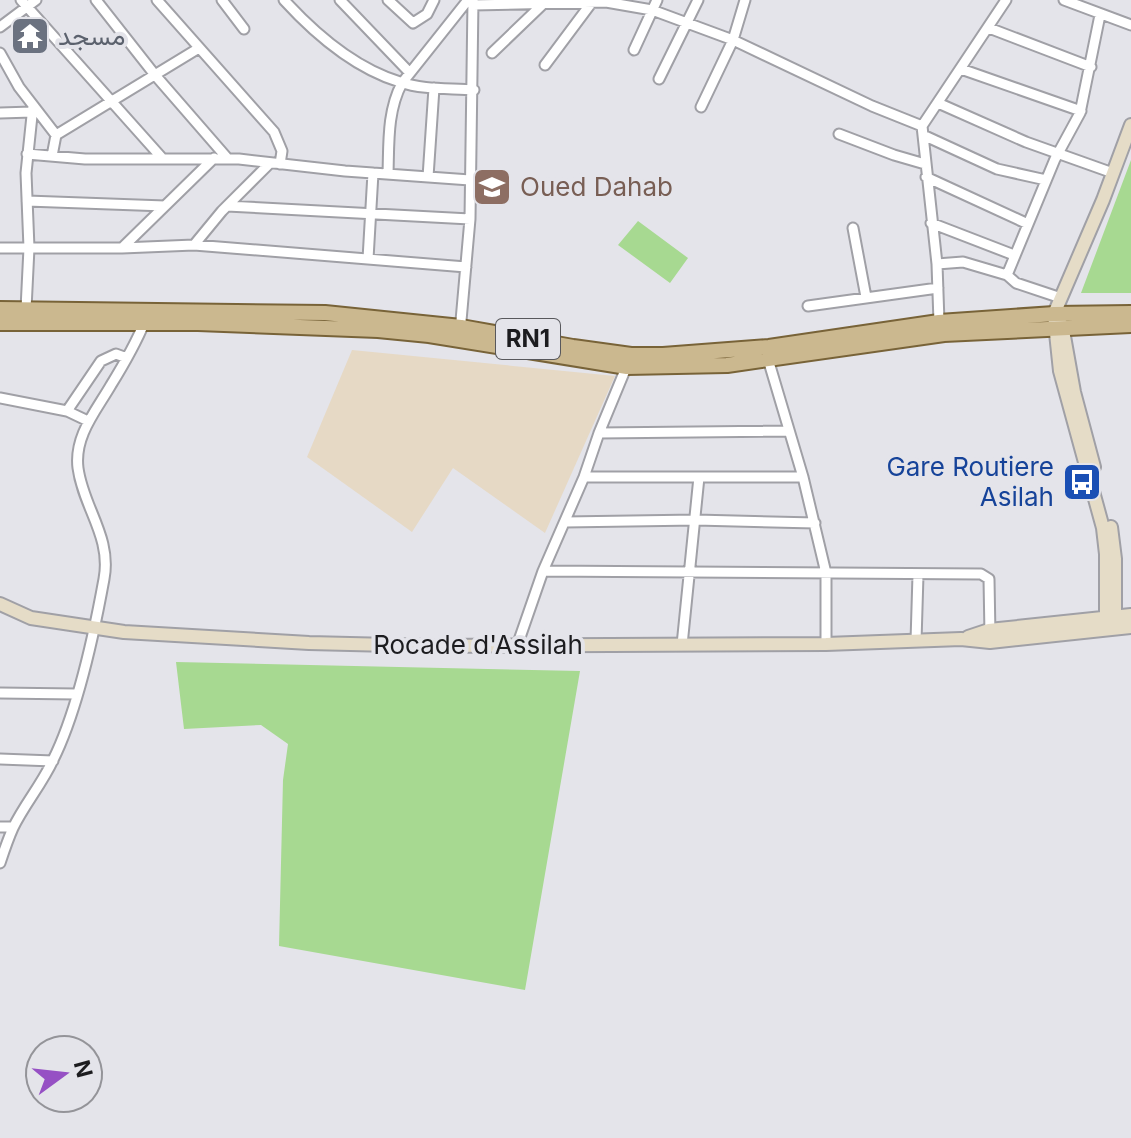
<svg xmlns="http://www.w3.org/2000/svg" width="1131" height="1138" font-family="Inter,Vazirmatn,sans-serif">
<rect width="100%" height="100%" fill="#e4e4ea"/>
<path fill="#e6d9c5" d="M352 350 615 376 545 533 453 468 412 532 307 457Z"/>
<path fill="#a7d991" d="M1131 160V293H1081Z
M638 221 688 258 670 283 618 245Z
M176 662 580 671 525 990 279 946 283 780 288 744 261 725 184 729Z"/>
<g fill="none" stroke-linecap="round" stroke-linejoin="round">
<defs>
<path id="street" d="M21 0 162 158
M96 0 155 75 228 159
M157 0 274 132 282 151 280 164
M222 0 244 29
M284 0C316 35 354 68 400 82 423 90 450 88 474 90
M340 0 410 73
M388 0 413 23 427 14 434 0
M1064 0 1131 25
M473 5 606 2 652 10 733 40 872 106 922 126
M0 27 36 0
M989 28 1091 67
M634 50 657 0
M0 53 19 87 56 135
M492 53 544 3
M545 65 592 2
M961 69 1081 111
M659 79 698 0
M938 103 1026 142 1113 173
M701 107 733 40 745 0
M0 113 32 112
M839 134 894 155 925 164
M923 135 997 169 1046 180
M27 154 85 159H239L345 171 470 180
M52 156 56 135 199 48
M388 174C389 144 387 111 402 83L468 0
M428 177 434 88
M926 177 1028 224
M27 201 165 206
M227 206 470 219
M931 223 1014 255
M853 228 866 297
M194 245 222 211 270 163
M0 248H122L194 245 466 267
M122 248 214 158
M368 259 373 173
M937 264 963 262 1007 275
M1061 298 1016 283 1007 275 1055 159 1080 113 1100 15
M808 306 938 288
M26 309 29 248 26 173 33 106
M939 322 937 264 922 126 1006 0
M460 332 470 219 473 0
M768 359 803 477 826 573V644
M0 398 67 411 88 421
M67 411 101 361 116 354 127 358
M599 433 788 431
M584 477H803
M565 522 696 520 815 523
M543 571 981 574 989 579 990 635
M916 641 918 575
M682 645 699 477
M517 646 543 571 584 477 599 433 628 363
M0 693 76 694
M0 759 53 761
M0 827H13
M0 863C4 851 8 839 13 828 24 805 42 784 53 760 78 710 94 634 104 579 112 537 83 507 78 468 74 436 96 411 111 385 124 364 136 343 145 321"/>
<path id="secondary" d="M1062 325 1074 392 1094 467
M1111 527 1115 559V616
M0 604 31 618 124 632 309 643 432 646 826 644 961 639 990 642 1131 627
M1106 617V554L1103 528 1060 371 1054 314 1103 200 1131 125
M968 637 989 630 1131 615"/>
<path id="primary" d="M0 309 325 313 461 327 573 347 631 355H663L769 347 939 322 1054 314 1131 313
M0 323H198L378 330 429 335 627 367 727 365 944 334 1131 325"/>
</defs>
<use href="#street" stroke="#a0a0a6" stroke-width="13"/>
<use href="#secondary" stroke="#a0a0a6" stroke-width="16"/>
<use href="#primary" stroke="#786338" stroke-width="18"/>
<use href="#street" stroke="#fff" stroke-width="9"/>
<use href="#secondary" stroke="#e5dcc7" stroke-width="12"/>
<use href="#primary" stroke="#cbb88f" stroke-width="14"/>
</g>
<defs>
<symbol id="temple-square" viewBox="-11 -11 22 22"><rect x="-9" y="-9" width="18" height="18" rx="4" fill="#6b7280" stroke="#e4e4ea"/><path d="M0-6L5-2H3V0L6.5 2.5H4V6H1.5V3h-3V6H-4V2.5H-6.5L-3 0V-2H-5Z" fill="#fff"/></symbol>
<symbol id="school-square" viewBox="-11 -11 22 22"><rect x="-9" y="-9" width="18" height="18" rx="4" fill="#8d6e63" stroke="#e4e4ea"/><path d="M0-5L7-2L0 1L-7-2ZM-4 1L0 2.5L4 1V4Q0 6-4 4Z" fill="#fff"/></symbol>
<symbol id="bus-square" viewBox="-11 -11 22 22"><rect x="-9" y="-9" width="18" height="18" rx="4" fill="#1a4fb4" stroke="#e4e4ea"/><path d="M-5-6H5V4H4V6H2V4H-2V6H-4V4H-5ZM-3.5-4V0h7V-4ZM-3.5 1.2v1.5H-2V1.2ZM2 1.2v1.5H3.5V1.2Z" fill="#fff"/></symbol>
</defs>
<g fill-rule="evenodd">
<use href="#temple-square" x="8" y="14" width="44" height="44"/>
<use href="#school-square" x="470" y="165" width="44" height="44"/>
<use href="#bus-square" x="1060" y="460" width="44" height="44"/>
</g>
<g text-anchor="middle" stroke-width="8" stroke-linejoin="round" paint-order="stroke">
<rect fill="#e4e4ea" stroke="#58585c" stroke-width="2" x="496" y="319" width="64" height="40" rx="6"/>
<g font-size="24" font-weight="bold" fill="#1c1c1f">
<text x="528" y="347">RN1</text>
</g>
<g font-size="26" fill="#5b616d" stroke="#e4e4ea" text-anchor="start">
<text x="58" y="45">مسجد</text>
</g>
<g font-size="26" fill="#785e54" stroke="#e4e4ea" text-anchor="start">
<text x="520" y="196">Oued Dahab</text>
</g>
<g font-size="26" fill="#164399" stroke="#e4e4ea" text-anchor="end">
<text x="1054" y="476">Gare Routiere<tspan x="1054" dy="30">Asilah</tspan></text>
</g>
<g font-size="26" fill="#1c1c1f" stroke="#e4e4ea">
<text x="478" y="654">Rocade d'Assilah</text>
</g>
</g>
<g transform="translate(64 1074) rotate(75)"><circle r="38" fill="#e4e4ea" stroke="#949499" stroke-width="2"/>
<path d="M0-6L14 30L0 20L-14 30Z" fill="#9650c4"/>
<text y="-12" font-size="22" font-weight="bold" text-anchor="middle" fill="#1c1c1f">N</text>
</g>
</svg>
